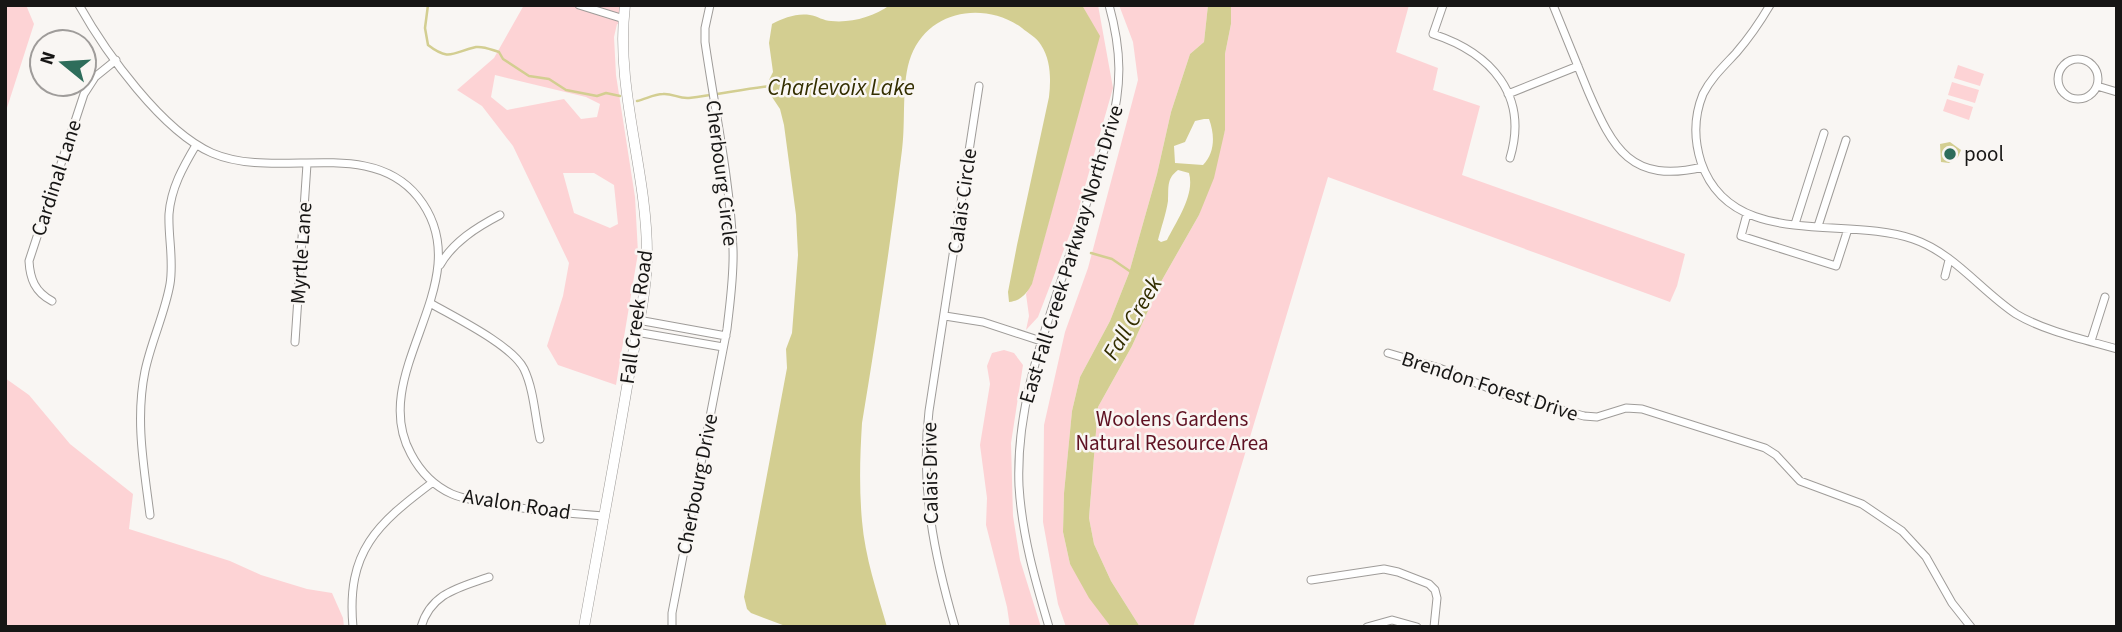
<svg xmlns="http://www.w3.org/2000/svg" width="2122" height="632" font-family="'Source Sans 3',sans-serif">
<rect width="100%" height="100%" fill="#f9f6f3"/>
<path fill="#fdd3d5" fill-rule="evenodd" d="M5 5H26L34 24 5 114Z
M524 5H627L623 26 617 24 614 37 616 75 635 197 638 253 616 385 558 365 547 346 563 296 569 263 513 146 482 106 457 90 494 58ZM495 75 586 97 600 104 597 117 581 119 564 99 507 110 491 97ZM563 173H594L614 185 618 224 610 228 574 213Z
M1082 5H1098L1113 88 1076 218 1038 317 1026 330 1029 316 1026 294 1032 283 1099 36Z
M1119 5H1208L1204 42 1190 54 1171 112 1157 174 1129 273 1110 321 1080 377 1072 411 1064 493 1063 532 1070 564 1111 627H1066L1058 604 1043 522 1044 425 1065 332 1088 268 1138 80 1133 42Z
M1231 5H1409L1396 52 1438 68 1433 90 1480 106 1462 175 1685 254 1677 286 1670 302 1328 177 1193 627H1140L1111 581 1094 544 1089 518 1098 407 1132 346 1162 280 1199 215 1225 130V54L1231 24Z
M1958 65 1984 74 1980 86 1954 78Z
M1952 82 1979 90 1975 103 1948 95Z
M1947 99 1973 107 1969 120 1943 111Z
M1004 350 1014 353 1023 365 1011 443 1013 516 1020 560 1041 627H1010L1007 607 986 525 987 498 980 445 990 384 987 366 992 353Z
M5 378 29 395 70 444 133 494 129 529 230 561 261 575 307 589 332 593 343 618 344 627H5Z"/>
<path fill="#d3ce91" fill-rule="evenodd" d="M890 5H1082L1100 36 1032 284C1027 293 1021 301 1009 302L1008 292 1017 245 1049 97C1051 80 1051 60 1041 45 1037 38 1028 33 1022 28 984 1 929 10 911 56 901 82 906 121 902 150 891 241 877 332 862 423 860 455 859 488 862 521 865 557 877 592 887 627H788L751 613 747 609 744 597 787 368 786 349 792 333 798 255 796 215 784 125 780 109 772 97 769 80 773 72 769 43 772 24C784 18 796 13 810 15 817 16 824 21 831 21 852 23 873 17 890 5Z
M1208 5H1231V24L1225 54V130L1214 178 1199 215 1162 280 1132 346 1098 407 1089 518 1094 544 1111 581 1140 627H1111L1089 598 1070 564 1063 532 1064 493 1072 411 1080 377 1110 321 1129 273 1157 174 1171 112 1190 54 1204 42ZM1204 119H1209C1215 135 1215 153 1203 165L1175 163 1174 146 1185 142 1195 121ZM1178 170 1189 173C1195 195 1177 220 1167 240L1161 242 1158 240C1161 228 1166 214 1168 201 1169 188 1166 179 1178 170Z
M1950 142 1961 150 1958 157 1949 163 1941 162 1940 144Z"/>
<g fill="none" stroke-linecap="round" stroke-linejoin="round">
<path stroke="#d3ce91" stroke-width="2.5" d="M428 5 425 28 428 45C450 62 453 52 476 47 484 46 492 50 499 52L503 59 529 76 549 79 566 90 597 96 606 93 620 96
M637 101C646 99 654 94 663 94 672 93 679 99 689 98 717 95 743 89 770 86
M1091 253 1112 259 1131 272"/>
<defs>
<path id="minor" d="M79 5C106 53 162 131 212 153 277 181 369 136 418 197 484 280 365 371 411 454 420 471 434 486 452 494 463 499 476 500 488 503 526 510 565 513 604 516
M579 5 624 19
M1443 5 1433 34C1491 53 1529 95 1510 158
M1553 5C1565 34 1576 62 1588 91 1613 149 1631 184 1703 167
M1770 5C1760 22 1749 38 1736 53 1724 66 1711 78 1703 94 1694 116 1694 140 1701 162 1731 251 1845 215 1913 239 1954 253 1981 291 2016 314 2044 331 2086 340 2117 349
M2058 79a20 20 0 1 1 40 0a20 20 0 1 1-40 0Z
M2097 86 2117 92
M1508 94 1578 66
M1747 214 1741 236 1836 266 1848 229
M1795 224 1824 133
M1818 226 1846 140
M440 265C453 242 477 227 500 215
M1945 276 1949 260
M52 301C35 292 30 279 29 261L84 94 95 77 116 60
M430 303C454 317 512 345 524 369 534 390 535 417 540 439
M945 316 983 322 1041 341
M638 320 726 336
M636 332 723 347
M2091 341 2105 297
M295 342 307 164
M1388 353 1439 368 1506 395 1584 416 1597 417 1626 408 1642 409 1765 448 1776 455 1800 481 1862 504 1902 531 1926 557 1952 603 1971 627
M150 515C144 467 135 420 145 371 151 342 165 313 170 284 174 260 168 237 169 214 171 188 183 167 196 145
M1311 580 1384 569 1398 572 1429 584 1435 590 1437 598 1434 627
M353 627C346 551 377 524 433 482
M421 627C431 593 458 588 489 577
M672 627V613L727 329C730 302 734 276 733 249 730 180 715 111 705 42V28L710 5
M955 627C934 555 920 486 929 411L979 86
M1049 627C1035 580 1022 535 1019 486 1016 415 1038 350 1060 284 1077 233 1094 182 1110 132 1122 85 1122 52 1109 5
M1367 627 1392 620 1417 627"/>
<path id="major" d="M584 627C599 543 615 459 629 375 636 335 647 294 647 254 647 170 615 89 625 5"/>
</defs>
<use href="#minor" stroke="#9f9c99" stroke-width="9"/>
<use href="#major" stroke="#9f9c99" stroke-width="11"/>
<use href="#minor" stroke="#fff" stroke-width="7"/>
<use href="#major" stroke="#fff" stroke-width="10"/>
</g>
<circle fill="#2e6d5b" stroke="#f9f6f3" stroke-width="2.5" cx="1950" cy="154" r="7"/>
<g text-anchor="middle" stroke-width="5" stroke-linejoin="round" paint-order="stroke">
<g font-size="21" fill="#171615" stroke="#f9f6f3" text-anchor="start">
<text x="1964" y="161">pool</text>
</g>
<g font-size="21" fill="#171615" stroke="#f9f6f3">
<text transform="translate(722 173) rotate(83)" y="7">Cherbourg Circle</text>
<text transform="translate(56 178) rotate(-72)" y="7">Cardinal Lane</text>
<text transform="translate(962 201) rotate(-82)" y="7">Calais Circle</text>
<text transform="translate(301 253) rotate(-86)" y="7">Myrtle Lane</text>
<text transform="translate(1071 254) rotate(-73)" y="7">East Fall Creek Parkway North Drive</text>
<text transform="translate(636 317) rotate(-82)" y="7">Fall Creek Road</text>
<text transform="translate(1490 386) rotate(18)" y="7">Brendon Forest Drive</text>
<text transform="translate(930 473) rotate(-91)" y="7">Calais Drive</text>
<text transform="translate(697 484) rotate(-79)" y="7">Cherbourg Drive</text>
<text transform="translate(517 504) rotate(9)" y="7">Avalon Road</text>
</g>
<g font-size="21" fill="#5e1122" stroke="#f9f6f3">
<text x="1172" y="426">Woolens Gardens<tspan x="1172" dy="24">Natural Resource Area</tspan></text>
</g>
<g font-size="23" font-style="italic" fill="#332e00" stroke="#f9f6f3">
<text x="841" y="95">Charlevoix Lake</text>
<text transform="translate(1132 318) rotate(-59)" y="8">Fall Creek</text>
</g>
</g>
<rect width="2122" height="632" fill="none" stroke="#171615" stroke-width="14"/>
<g transform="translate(63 63) rotate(288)"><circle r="33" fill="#f9f6f3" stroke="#9f9c9a" stroke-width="2"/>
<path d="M0-5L12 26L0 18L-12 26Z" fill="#2e6d5b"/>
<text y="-10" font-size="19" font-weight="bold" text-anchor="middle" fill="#171615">N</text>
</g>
</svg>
